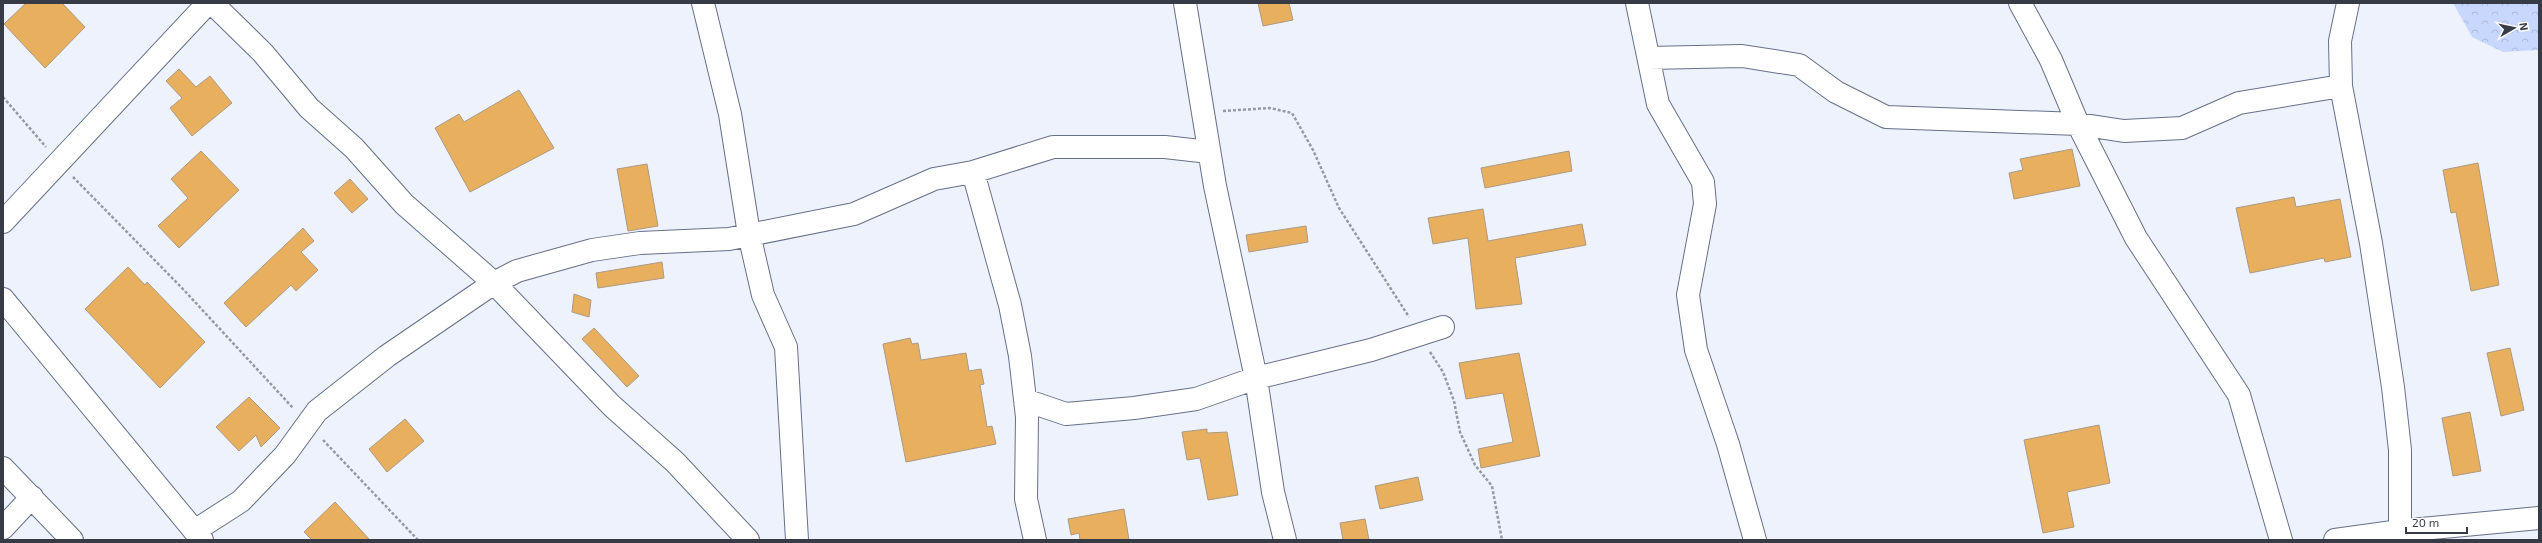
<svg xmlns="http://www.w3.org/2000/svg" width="2542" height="543" font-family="'Exo 2',sans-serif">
<defs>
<pattern id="forest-crowns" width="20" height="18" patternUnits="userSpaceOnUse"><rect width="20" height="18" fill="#c7d7fd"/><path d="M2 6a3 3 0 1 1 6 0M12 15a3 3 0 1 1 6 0" fill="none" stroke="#acb9da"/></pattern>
</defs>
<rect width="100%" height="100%" fill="#eef2fd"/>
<path fill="url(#forest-crowns)" d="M2453 3H2539V50L2503 52 2472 37Z"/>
<path fill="#e8af5e" stroke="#ab9a83" d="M26 3H62L85 27 45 68 4 24Z
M1258 3H1289L1293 20 1263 26Z
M179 69 196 87 210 76 232 103 192 136 170 108 182 98 166 81Z
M519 90 554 148 470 192 435 128 459 114 464 122Z
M2072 149 2080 186 2014 199 2009 173 2023 170 2020 159Z
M201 151 239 190 179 248 158 226 188 198 171 179Z
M1569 151 1572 171 1485 188 1481 168Z
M2478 163 2499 285 2471 291 2456 212 2451 213 2443 170Z
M647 164 658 226 628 231 617 169Z
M350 179 368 199 352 213 334 193Z
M2294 197 2296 207 2340 199 2351 257 2325 262 2324 258 2250 273 2236 208Z
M1483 209 1488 241 1582 224 1586 245 1515 258 1522 304 1476 309 1468 238 1433 244 1428 218Z
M1306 226 1308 242 1249 252 1246 235Z
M303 228 314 241 301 252 318 270 296 291 291 285 246 327 224 303Z
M662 262 664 278 598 288 596 273Z
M128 267 145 285 147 282 205 342 160 388 85 309Z
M574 294 591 300 589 317 572 312Z
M594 328 639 376 627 387 582 339Z
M910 338 912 344 918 343 921 360 966 353 969 371 981 369 984 384 980 385 987 427 992 426 996 444 906 462 883 344Z
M2510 348 2524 410 2501 416 2487 353Z
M1519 353 1540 456 1481 468 1478 449 1513 442 1503 393 1466 399 1459 363Z
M249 397 280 428 261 447 256 435 239 451 216 427Z
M2470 412 2481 471 2453 476 2442 418Z
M405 419 424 441 387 472 369 449Z
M2099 425 2110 483 2067 492 2074 527 2043 533 2024 440Z
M1207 429V433L1227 432 1238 495 1208 500 1200 458 1187 460 1182 432Z
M1418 477 1423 500 1380 509 1375 486Z
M335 502 370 540H312L304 532Z
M1124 509 1129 540H1080L1079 533 1071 535 1068 519Z
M1365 519 1369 540H1343L1340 523Z"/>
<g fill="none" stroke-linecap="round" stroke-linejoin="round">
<defs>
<path id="minor" d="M212 3 263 53 309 108 354 148 404 204 494 283 612 406 675 462 748 540
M703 3 730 114 749 234 763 295 786 347 797 540
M1185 3 1215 186 1256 378 1273 492 1285 540
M1637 3 1658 104 1703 182 1705 204 1688 295 1696 350 1728 444 1755 540
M2020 3 2051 60 2078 124 2136 238 2239 395 2281 540
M1649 58 1742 56 1799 65 1836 92 1886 117 2078 124 2124 131 2182 128 2239 103 2341 86
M973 172 1010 305 1020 356 1027 417 1026 499 1035 540
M3 222 208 3
M3 299 202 540
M1025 400 1066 414 1134 408 1196 399 1256 378 1371 350 1443 327
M3 468 72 540
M3 528 32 497
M196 530 241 501 285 455 317 411 387 356 494 283 517 271 592 250 640 243 729 239 854 214 934 179 973 172 1053 147H1165L1209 152
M2400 531 2539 518
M2335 540 2400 531V450L2393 387 2371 243 2341 86 2340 41 2348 3"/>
</defs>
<use href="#minor" stroke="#667087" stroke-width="24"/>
<path stroke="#9599a3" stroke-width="2.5" stroke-dasharray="3 2" stroke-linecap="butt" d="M3 97 46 147
M1223 111 1270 108 1292 113 1313 150 1339 208 1409 317
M73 177 182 288 293 408
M1430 352 1443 372 1454 401 1460 432 1475 465 1492 486 1502 540
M323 440 418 540"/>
<use href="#minor" stroke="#fff" stroke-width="22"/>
</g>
<rect width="2542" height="543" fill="none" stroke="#373b45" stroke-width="8"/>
<g transform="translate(2514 28) rotate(81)" stroke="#ffffff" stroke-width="3" paint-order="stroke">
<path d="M0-3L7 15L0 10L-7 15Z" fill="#373b45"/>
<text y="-6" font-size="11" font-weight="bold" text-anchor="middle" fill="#373b45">N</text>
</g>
<path d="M2406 527v6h61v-6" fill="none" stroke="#373b45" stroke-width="2"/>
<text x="2412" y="527" font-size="12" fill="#373b45" stroke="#ffffff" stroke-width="3" paint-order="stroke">20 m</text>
</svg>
